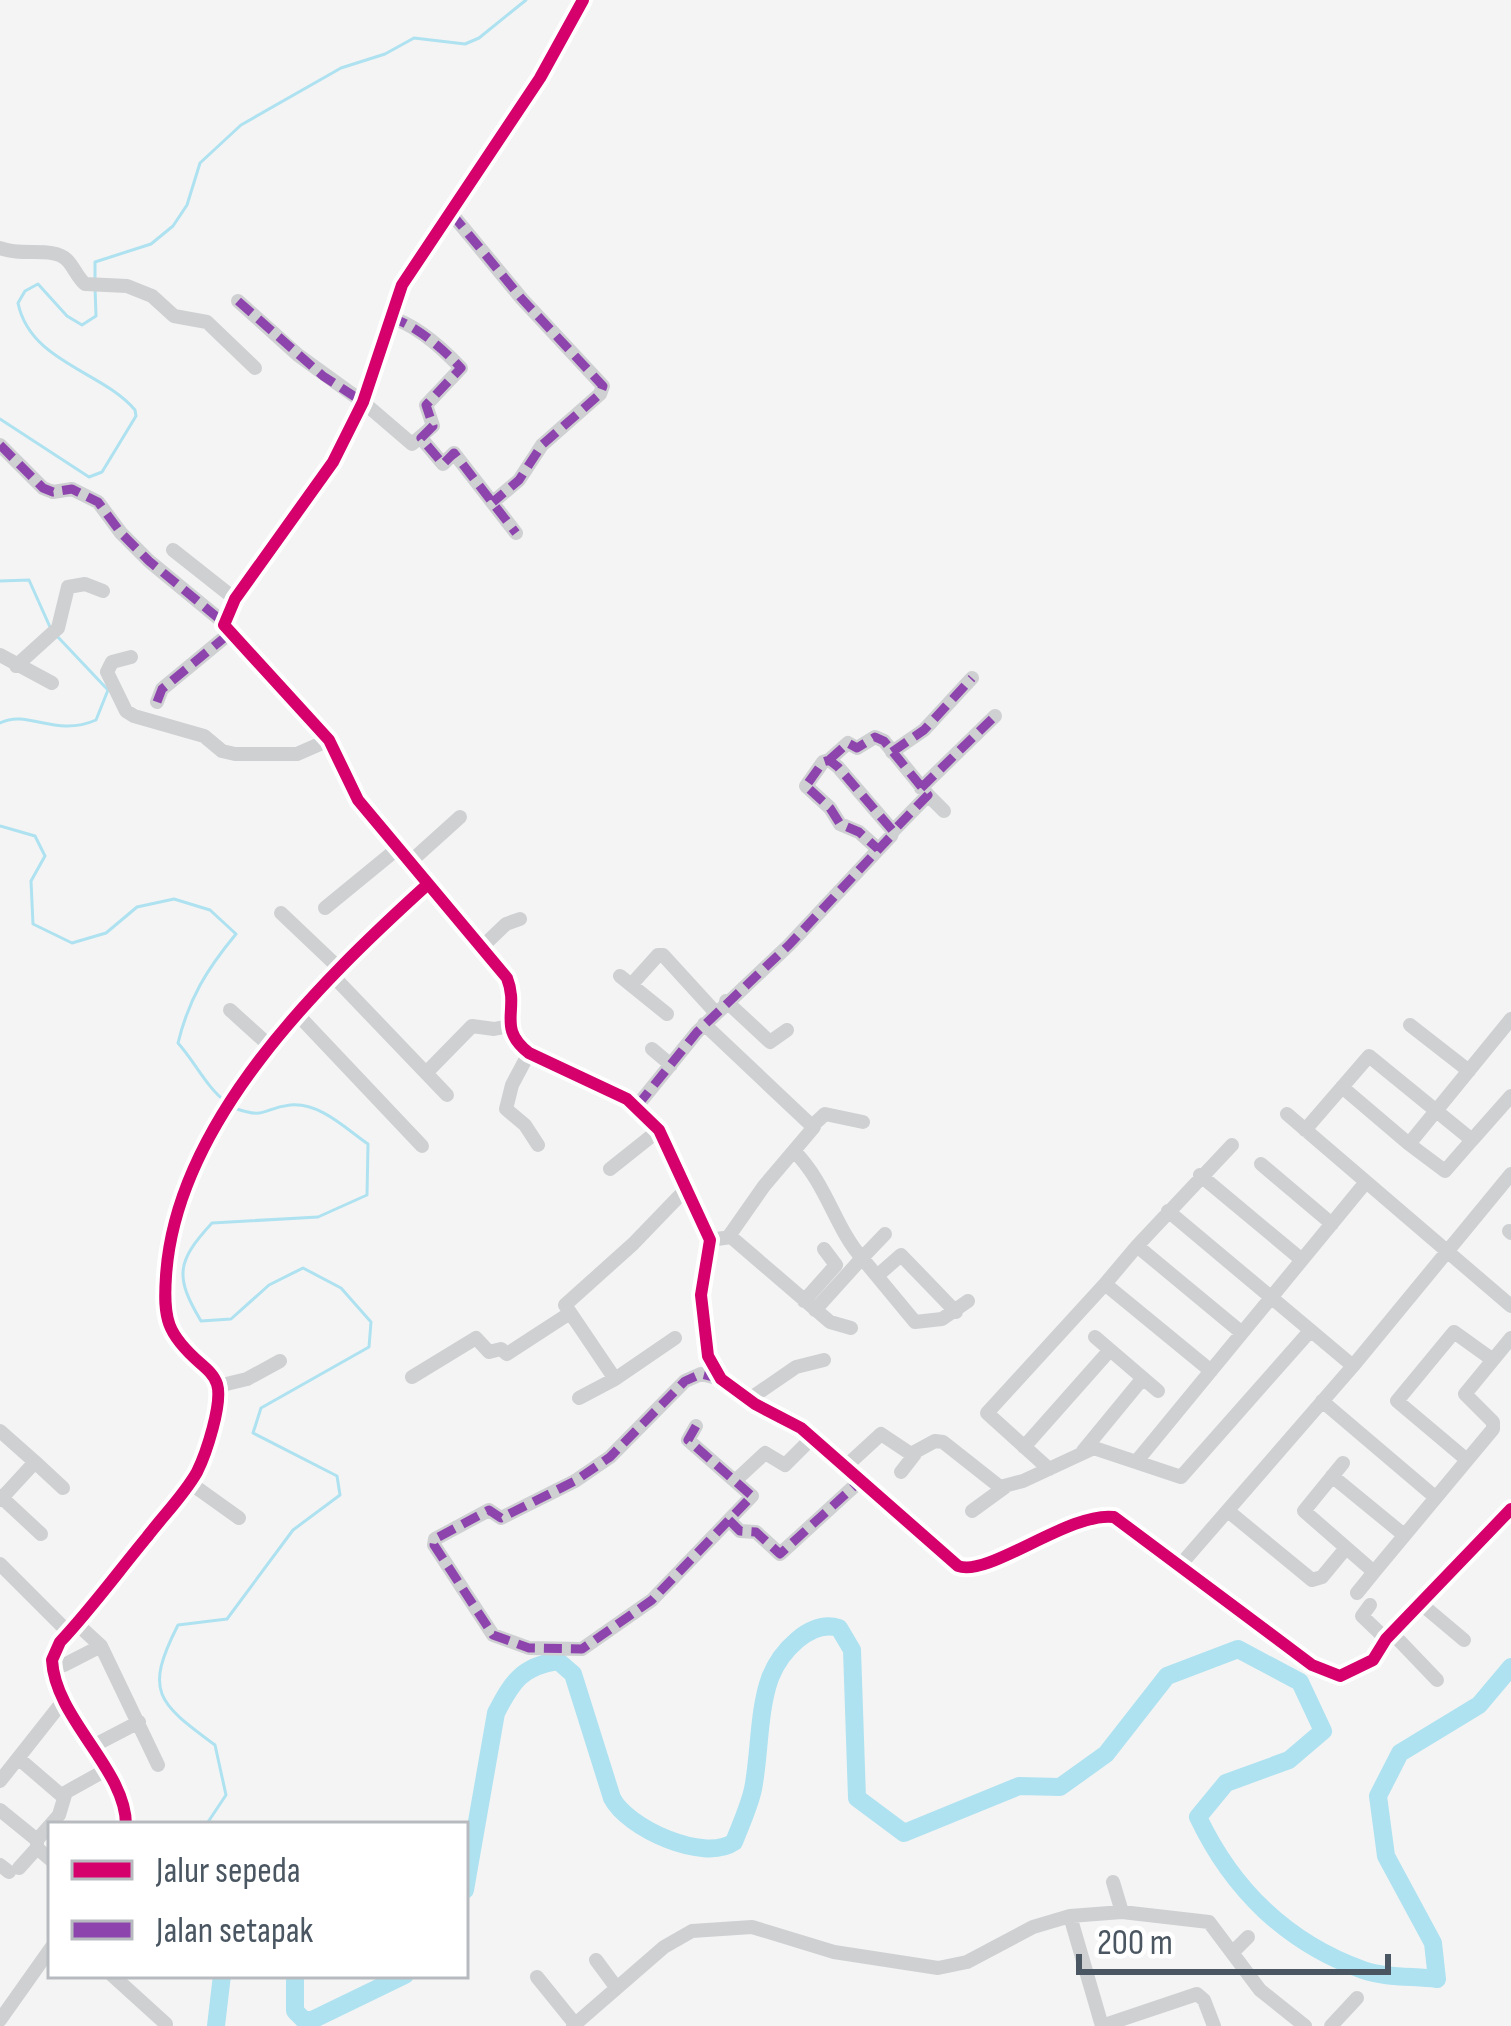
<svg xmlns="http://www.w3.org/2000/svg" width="1511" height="2026" font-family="'Sofia Sans Condensed',sans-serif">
<rect width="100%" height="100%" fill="#f4f4f4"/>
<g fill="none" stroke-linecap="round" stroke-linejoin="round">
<path stroke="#aee2f0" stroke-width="3" d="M95 278V262L151 244 173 226 187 205 200 163 241 125 341 68 385 54 414 38 465 44 479 38 526 0
M0 419 89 477 102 472 136 416 135 410C102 371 30 362 18 303L25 291 38 284 67 316 82 325 96 316 95 287
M0 581 29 580 50 627
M0 723C28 709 55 738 96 720L108 690 56 635
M0 826 35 836 45 856 31 881 33 924 72 943 106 933 137 907 174 899 210 910 236 934C207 969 189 998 178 1043 195 1062 207 1088 226 1102
M206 1825 226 1795 215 1745C157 1702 144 1692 178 1625L227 1619 293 1530 340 1495 337 1476 253 1433 261 1408 369 1347 371 1322 341 1288 303 1268 269 1285 231 1319 201 1321C174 1276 177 1261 212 1223L318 1217 367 1195 368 1144C346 1129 320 1102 290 1105 262 1108 268 1120 234 1108"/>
<path stroke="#aee2f0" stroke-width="18" d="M465 1890 496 1713C512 1682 522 1666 558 1661L573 1674 612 1798C627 1828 704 1863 734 1842 741 1824 749 1807 753 1789 760 1753 758 1712 770 1678 780 1652 810 1619 839 1628L852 1650 857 1798 904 1833 1019 1786 1060 1787 1106 1754 1167 1676 1238 1649 1300 1682 1323 1731 1289 1760 1226 1783 1198 1817C1232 1889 1287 1943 1363 1970 1385 1978 1414 1976 1437 1979L1433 1943 1386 1856 1378 1796 1400 1753 1479 1705 1511 1667
M295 1975V2011L304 2020H312L405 1975
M216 2026 222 1975"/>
<path stroke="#ced0d2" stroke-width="14" d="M583 0 540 78 402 285 363 402 333 462 235 599 224 625 329 740 358 800 507 978C520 1011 496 1027 529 1053L627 1099 659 1130 710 1240 701 1295 708 1356 721 1379 755 1404 801 1428 958 1566C988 1578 1070 1511 1114 1517L1312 1665 1340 1676 1373 1660 1386 1639 1511 1509
M451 213 522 299 603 386 600 394 542 445 519 480 493 502
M0 248C22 257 53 246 67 260 74 267 77 277 85 284L127 286 152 296 174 316 207 322 255 368
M238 301 298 355 363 402 412 444 433 426 426 405 461 368C443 349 415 324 389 317
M421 438 443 464 454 453 516 533
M0 445 43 488 53 492 72 489 98 502 121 533 149 561 223 622
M173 550 235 599
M0 655 52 683
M131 657 112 662 107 672 126 711 134 716 204 736 222 751 235 754H297L329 740
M16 666 58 628 68 587 85 584 103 591
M157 702 162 689 230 633
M892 752 924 730 972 678
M829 760 848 743 857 748 875 737 884 741 928 795 893 831
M921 788 995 716
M928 795 944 811
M409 863 460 817
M325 908 397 849
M281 913 340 969
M482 947 506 924 520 919
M620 976 667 1014
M334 977 447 1095
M631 985 658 955H663L716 1013
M726 1001 770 1042 787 1030
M230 1010 271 1047
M298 1015 422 1146
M704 1024 812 1126 825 1114 863 1122
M1410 1025 1469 1071
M652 1049 671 1065
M529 1053 512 1085 506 1109 525 1125 538 1145
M426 1073 472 1026 494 1029 509 1026
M1342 1087 1409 1144
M637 1106 697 1032 789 945 891 836 893 831 838 767 829 760 823 762 806 786 830 808 840 824 859 832 878 849
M1287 1114 1511 1306
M1305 1130 1369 1056 1472 1140 1511 1096
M1472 1140 1445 1171 1409 1144 1511 1019
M794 1151C827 1184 835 1228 862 1258L885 1234
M1261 1164 1332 1224
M610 1169 659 1130
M1200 1175 1302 1260
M1168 1211 1353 1366
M1509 1231 1511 1233
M729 1236 764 1186 814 1127
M710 1240 731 1237 830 1322 851 1328
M1137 1246 1232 1145
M877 1276 901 1255 956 1312
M804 1301 836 1265 824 1249
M815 1310 862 1258 915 1322 942 1319 968 1301
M1095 1337 1158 1391
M675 1338 615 1379 565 1305 633 1244 688 1187
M1211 1371 1105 1284 1137 1246 1242 1333
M412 1377 476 1338 489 1352 501 1349 507 1354 570 1313
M218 1386 247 1379 280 1361
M579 1398 615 1379
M748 1400 796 1367 824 1360
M1322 1401 1435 1497
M696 1426 688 1440 752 1496 652 1600 582 1649 529 1648 493 1635 434 1545 435 1539 489 1510 501 1518 575 1481 610 1457 685 1381 701 1374 721 1379
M0 1431 35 1462 0 1500
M1024 1447 1110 1350
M1083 1451 1143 1378
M1467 1460 1397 1401 1454 1332 1493 1360
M35 1462 63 1488
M1136 1462 1366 1182
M1343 1463 1304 1511 1374 1572 1493 1429V1422L1465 1394 1511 1338
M844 1468 881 1434 911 1454 935 1441 943 1442 1000 1487 1023 1481 1094 1448 1181 1477 1310 1331
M1049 1469 987 1413 1105 1284
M901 1472 915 1454
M1332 1476 1404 1535
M735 1481 765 1453 785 1465 812 1438
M190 1483 239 1518
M0 1496 41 1534
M972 1511 1005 1487
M1228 1511 1312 1580 1322 1577 1346 1548
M729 1520 740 1531 756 1532 780 1554 860 1481
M1182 1563 1353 1366 1511 1174
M0 1564 69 1633
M1357 1593 1374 1572
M1420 1603 1464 1640
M1370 1605 1362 1616 1386 1639
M77 1624 101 1646 158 1765
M1392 1633 1437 1680
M64 1665 101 1646
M91 1747 139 1722
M18 1758 61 1795 104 1771
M0 1781 64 1700
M0 1810 37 1840
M126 1825C126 1769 55 1719 52 1660L60 1642C91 1609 118 1572 147 1537 163 1516 184 1495 197 1472 206 1454 223 1403 217 1384 214 1375 207 1369 200 1363 167 1334 163 1319 166 1276 176 1122 320 982 428 884
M51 1860 37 1848V1840L59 1815 65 1795
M0 1865 9 1872
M19 1868 37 1848
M1113 1882 1122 1912
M1070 1916 1102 2026 1197 1994 1204 2000 1214 2026
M1233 1952 1248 1937
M596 1960 616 1987
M112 1975 166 2024
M537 1977 575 2024
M0 2020 51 1948
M573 2026 664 1947 692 1931 752 1927 834 1952 938 1968 967 1962 1033 1927 1070 1916 1122 1912 1209 1922 1260 1990 1305 2026
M1331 2026 1357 1998"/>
<path stroke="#8e44ad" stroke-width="9" stroke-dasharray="18 9" stroke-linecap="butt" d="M451 213 522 299 603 386 600 394 542 445 519 480 493 502
M238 301 323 376 363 402
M389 317C415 324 443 349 461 368L426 405 433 426 421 438 443 464 454 453 516 533
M0 445 43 488 53 492 72 489 98 502 121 533 149 561 223 622
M157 702 162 689 230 633
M892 752 924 730 972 678
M829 760 848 743 857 748 875 737 884 741 928 795 893 831
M921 788 995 716
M637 1106 697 1032 789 945 891 836 893 831 838 767 829 760 823 762 806 786 830 808 840 824 859 832 878 849
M696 1426 688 1440 752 1496 652 1600 582 1649 529 1648 493 1635 434 1545 435 1539 489 1510 501 1518 575 1481 610 1457 685 1381 701 1374 721 1379
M729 1520 740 1531 756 1532 780 1554 860 1481"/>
<defs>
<path id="cycleway" d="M583 0 540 78 402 285 363 402 333 462 235 599 224 625 329 740 358 800 507 978C520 1011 496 1027 529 1053L627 1099 659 1130 710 1240 701 1295 708 1356 721 1379 755 1404 801 1428 958 1566C988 1578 1070 1511 1114 1517L1312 1665 1340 1676 1373 1660 1386 1639 1511 1509
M126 1825C126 1769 55 1719 52 1660L60 1642C91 1609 118 1572 147 1537 163 1516 184 1495 197 1472 206 1454 223 1403 217 1384 214 1375 207 1369 200 1363 167 1334 163 1319 166 1276 176 1122 320 982 428 884"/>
</defs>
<use href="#cycleway" stroke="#fff" stroke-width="20"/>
<use href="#cycleway" stroke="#d6006c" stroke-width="12"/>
</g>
<rect x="48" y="1822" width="420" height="156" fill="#ffffff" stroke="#b7bbc0" stroke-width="3"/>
<rect x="72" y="1861" width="60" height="18" fill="#d6006c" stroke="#b7bbc0" stroke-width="3"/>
<text x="156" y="1882" font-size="36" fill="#4a5661">Jalur sepeda</text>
<rect x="72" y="1921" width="60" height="18" fill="#8e44ad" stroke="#b7bbc0" stroke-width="3"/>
<text x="156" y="1942" font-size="36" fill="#4a5661">Jalan setapak</text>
<path d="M1079 1954v18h309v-18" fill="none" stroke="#4a5661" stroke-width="6"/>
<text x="1097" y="1954" font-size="36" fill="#4a5661" stroke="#ffffff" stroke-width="9" paint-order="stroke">200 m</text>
</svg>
